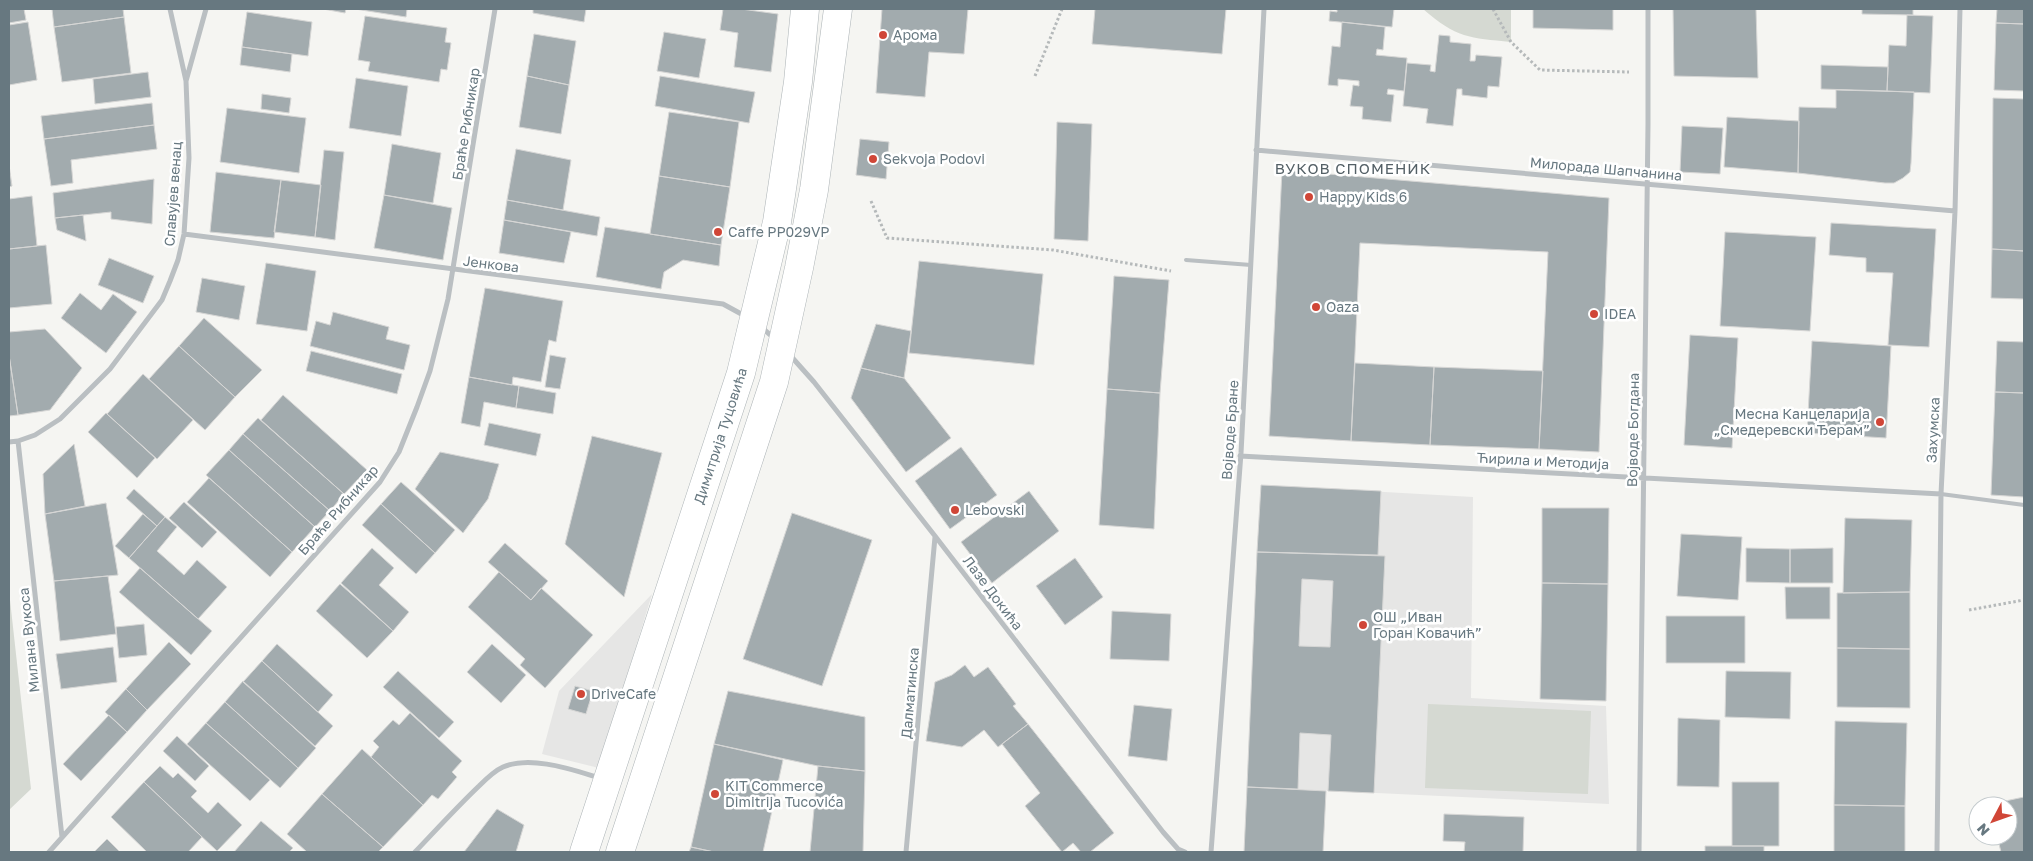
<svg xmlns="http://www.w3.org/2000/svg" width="2033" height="861" font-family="'Golos Text',sans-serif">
<rect width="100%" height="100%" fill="#f5f5f2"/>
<path fill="#e6e6e5" d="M1261 485 1473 497 1471 698 1606 706 1609 804 1247 787Z
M652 594 599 768 542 754 559 691Z"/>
<path fill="#d5d9d2" d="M1423 9H1511V42C1470 38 1456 38 1423 9Z
M9 591 31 789 9 810Z
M1428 704 1591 711 1588 794 1425 788Z"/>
<path fill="#a2abae" stroke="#d6d6d5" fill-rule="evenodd" d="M9 9H24L26 20 9 23Z
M52 9H123L124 17 54 27Z
M323 9H346L345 13Z
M355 9H407L406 17Z
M533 9H586L584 22 533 13Z
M723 9H741L778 14 771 72 734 67 738 33 720 30Z
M882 9H968L964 54 929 52 925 97 876 93Z
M1095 9H1226L1222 54 1092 44Z
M1337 9H1394L1392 27 1329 21 1330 11 1337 12Z
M1533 9H1613V30L1533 28Z
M1673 9H1756L1758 78 1674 76Z
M1862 9H1913V15L1862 14Z
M1997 9H2024V24L1996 23Z
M247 12 312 22 308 56 242 47Z
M1907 15 1933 16 1930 93 1887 91 1889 45 1906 46Z
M365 16 447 28 445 42 451 43 447 70 441 69 439 82 368 71 370 62 358 60Z
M124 17 131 73 62 82 54 27Z
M28 22 37 80 9 85V25Z
M1342 22 1385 27 1383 50 1377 49 1376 55 1407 58 1404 91 1388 89 1387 94 1394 95 1391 122 1362 119 1363 107 1350 106 1353 85 1359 86V81L1338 79V86L1328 85 1332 46 1340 47Z
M1996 23 2024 24V91L1994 90Z
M664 32 706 39 699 78 657 71Z
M534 34 576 41 569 85 527 76Z
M1439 35 1450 36V42L1471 44 1470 61H1475L1476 55 1502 57 1499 87 1488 86 1487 98 1462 95V89H1457L1453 126 1426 123 1428 109 1403 106 1407 63 1431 65 1430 71 1435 72Z
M242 47 292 54 290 72 240 65Z
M1821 65 1888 67 1887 91 1821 89Z
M148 72 151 97 95 104 93 79Z
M527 76 569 85 561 134 519 127Z
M660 76 755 92 749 123 655 106Z
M356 78 408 86 401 136 349 128Z
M1836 90 1914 92 1911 163 1910 172 1903 178 1894 183H1885L1798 173 1799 107 1836 108Z
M262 94 291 98 289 113 261 109Z
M1993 98 2024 99V251L1992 249Z
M152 103 154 125 44 139 41 116Z
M227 108 306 118 299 173 220 162Z
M669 112 739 122 730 187 659 176Z
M1727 117 1799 121 1798 173 1724 167Z
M1057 122 1092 124 1088 241 1054 239Z
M154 125 157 149 71 160 73 183 51 186 44 139Z
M1682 126 1723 128 1720 174 1680 172Z
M860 139 889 142 886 179 856 175Z
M392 144 441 153 433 203 384 195Z
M516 149 571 160 563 210 507 200Z
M324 150 344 152 335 240 315 237Z
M9 165 12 186 9 187Z
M1282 170 1609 198 1599 452 1539 449 1548 252 1360 243 1351 441 1269 436Z
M216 172 281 180 274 238 210 232Z
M659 176 730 187 721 245 650 234Z
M154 179 152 224 111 219V212L55 218 53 193Z
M281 180 321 185 315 237 274 232Z
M384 195 452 208 443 260 374 248Z
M32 196 37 246 9 249V199Z
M507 200 600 217 597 236 504 220Z
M83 215 86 241 57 230 55 218Z
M504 220 571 232 564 263 499 253Z
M1831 223 1936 229 1929 347 1888 345 1893 273 1866 272V258L1829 255Z
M605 227 721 245 719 266 683 260 664 272 661 289 596 277Z
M1725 232 1816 237 1810 331 1720 326Z
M46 245 52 304 9 308V249Z
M1992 249 2024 251V299L1991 298Z
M109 258 154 276 143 303 98 285Z
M919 261 1043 274 1034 365 909 353Z
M266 263 316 271 307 331 256 324Z
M1114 276 1169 280 1160 393 1107 389Z
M202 278 245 286 239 320 196 312Z
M485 288 563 301 556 342 549 340 541 382 513 377 512 385 469 377Z
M80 293 101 310 113 294 137 312 106 353 61 318Z
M333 312 389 327 386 339 410 345 404 370 310 346 316 321 330 325Z
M204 318 262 370 235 397 179 346Z
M876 324 911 331 904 378 861 368Z
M45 329 82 368 50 410 18 415 9 355V332Z
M1690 335 1738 338 1732 448 1684 445Z
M1812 341 1891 346 1886 438 1807 433Z
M1997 341 2024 342V393L1995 392Z
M179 346 235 397 205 430 149 379Z
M311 351 402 374 397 394 306 371Z
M9 355 18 415 9 416Z
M550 355 566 358 560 389 545 387Z
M1355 363 1434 367 1430 445 1351 441Z
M1434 367 1543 371 1539 449 1430 445Z
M861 368 904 378 951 438 906 472 851 398Z
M143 374 193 420 157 459 107 414Z
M469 377 519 386 516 408 484 402 480 427 461 423Z
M519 386 556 393 553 414 516 408Z
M1107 389 1160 393 1154 529 1099 525Z
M1995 392 2024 393V497L1991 495Z
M283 395 367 470 344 494 261 420Z
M106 413 155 458 137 478 88 432Z
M258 418 344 494 330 511 243 434Z
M489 423 541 434 536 456 484 445Z
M243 434 330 511 315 527 229 450Z
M592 436 662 453 624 597 565 544Z
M74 444 85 506 45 514 43 474Z
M961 447 997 495 950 529 915 481Z
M229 450 315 527 292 552 206 475Z
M440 452 499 464 488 499 463 533 415 489Z
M209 478 292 552 270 577 187 502Z
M401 482 455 530 435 553 381 504Z
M1261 485 1381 491 1378 555 1257 552Z
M134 489 165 517 157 526 126 498Z
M1029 491 1059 531 992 583 961 542Z
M184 502 217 532 202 548 169 518Z
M106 503 118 575 54 581 45 514Z
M381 504 435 553 416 574 362 525Z
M1542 508H1609L1608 584 1542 583Z
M792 513 872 540 822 686 743 659Z
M143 514 157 526 129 558 115 546Z
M165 517 177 527 157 551 184 575 197 560 227 587 198 619 129 558Z
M1845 518 1912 520 1910 592 1843 593Z
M1681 534 1742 537 1738 600 1677 596Z
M505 543 548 581 531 600 488 562Z
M372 548 394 568 379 585 409 612 393 631 341 583Z
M1746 548 1790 549V583L1746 582Z
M1833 548V583H1790V549Z
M1257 552 1385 556 1374 793 1328 791 1331 735 1300 733 1298 789 1247 787ZM1302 579 1333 581 1330 647 1299 646Z
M1075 558 1103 597 1065 625 1036 586Z
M140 568 212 631 191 655 119 592Z
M499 572 531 600 541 588 593 635 545 688 520 665 525 659 468 607Z
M108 576 116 634 60 641 54 581Z
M1542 583 1608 584 1606 701 1540 699Z
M340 584 393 631 367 658 316 611Z
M1785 587H1830V619H1786Z
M1910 592V649L1837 648V593Z
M1112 611 1171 614 1169 661 1110 659Z
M1666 616H1745V663H1666Z
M144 624 147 655 119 658 116 627Z
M169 642 191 664 147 710 126 689Z
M277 644 333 695 318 712 262 661Z
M492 644 526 675 501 703 467 672Z
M113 647 117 682 61 689 56 654Z
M1837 648 1910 649V708L1837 707Z
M262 661 333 726 315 746 243 682Z
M965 665 974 677 988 667 1016 704 1013 706 1028 724 998 747 984 730 962 747 926 741 935 682 952 675Z
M398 671 454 722 439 738 383 687Z
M1726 671 1791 672 1790 719 1725 717Z
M243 681 316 748 298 768 225 702Z
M575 686 593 691 586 714 568 709Z
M126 689 147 710 127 732 105 712Z
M728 691 865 717V771L818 766 714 744Z
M225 702 298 768 280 788 206 723Z
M1134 705 1172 709 1167 761 1128 756Z
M410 713 462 761 452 772 457 777 438 799 432 795 423 805 371 757 379 747 373 741 393 720 399 725Z
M109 715 127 732 81 781 63 764Z
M1678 718 1720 720 1719 787 1677 786Z
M1835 721 1907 723 1905 806 1834 805Z
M206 723 270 780 250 801 187 744Z
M1028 724 1114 833 1090 852H1081L1073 843 1062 852 1025 806 1040 793 1002 744Z
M177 736 209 766 195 781 163 751Z
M714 744 783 760 763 852H714L691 847Z
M362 749 423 805 383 847 322 794Z
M160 766 173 778 178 773 197 791 191 797 208 813 218 802 242 825 217 851 144 782Z
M818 766 865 771 863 852H810Z
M144 782 202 837 188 852H147L111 817Z
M1732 782H1779V846H1732Z
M1247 787 1326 791 1323 852H1244Z
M322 794 383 847 378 852H307L287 834Z
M2024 797V852H2001L1997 836H2008V806H1992L1991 804Z
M1834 805 1905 806V852H1834Z
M497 809 524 825 516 852H464Z
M1444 814 1524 817 1523 852H1464L1465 842 1443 841Z
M261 821 293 848 289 852H234Z
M107 839 120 852H94Z
M1705 846H1764V852H1705Z
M691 847 714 852H689Z"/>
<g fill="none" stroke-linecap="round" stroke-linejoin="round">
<defs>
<g id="secondary">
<path id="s1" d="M584 852 741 373 777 222 798 82 805 9"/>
<path d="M620 852 774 382 799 268 814 190 838 9"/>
</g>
</defs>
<use href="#secondary" stroke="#adb4b7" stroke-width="29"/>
<path stroke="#b5b9ba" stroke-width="3" stroke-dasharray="2.5 2.5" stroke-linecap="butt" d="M1493 9 1511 42 1540 70 1629 72
M1035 76 1062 9
M871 201 887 238 1053 250 1171 271
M1969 610 2024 600"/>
<path stroke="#babfc2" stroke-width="4" d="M1186 260 1251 265
M1941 494 2024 505"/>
<path stroke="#babfc2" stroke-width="5" d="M186 81 206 9
M1256 150 1955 211
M184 234 723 304 745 316
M760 326 775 339
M789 354 814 382 935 536 1163 832 1178 849 1185 852
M18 441 62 837
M9 442 18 441 35 435 60 419 110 369 162 300 170 281 178 260 184 234 189 158 186 81 170 9
M1240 456 1941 494
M49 852 380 482 399 452 417 407 430 371 448 299 495 9
M415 852C436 830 457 807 479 786 486 779 494 771 503 767 531 755 573 770 600 778
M906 852 935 537
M1211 852 1241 453 1264 9
M1639 852 1648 124V9
M1937 852 1941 494 1955 211 1960 9"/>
<use href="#secondary" stroke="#fff" stroke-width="28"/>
</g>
<g fill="#d04637" stroke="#fff" stroke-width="2">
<circle cx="883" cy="35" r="5"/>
<circle cx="873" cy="159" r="5"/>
<circle cx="1309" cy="197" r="5"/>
<circle cx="718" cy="232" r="5"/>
<circle cx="1316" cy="307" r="5"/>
<circle cx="1594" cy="314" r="5"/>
<circle cx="1880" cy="422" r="5"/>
<circle cx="955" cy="510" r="5"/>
<circle cx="1363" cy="625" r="5"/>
<circle cx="581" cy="694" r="5"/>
<circle cx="715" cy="794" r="5"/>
</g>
<g text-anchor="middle" stroke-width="5" stroke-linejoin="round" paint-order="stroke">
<g font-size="14" fill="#677880" stroke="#fff" text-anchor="start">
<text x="893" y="40">Арома</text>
<text x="883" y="164">Sekvoja Podovi</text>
<text x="1319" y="202">Happy Kids 6</text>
<text x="728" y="237">Caffe PP029VP</text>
<text x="1326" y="312">Oaza</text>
<text x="1604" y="319">IDEA</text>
<text x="1870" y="419" text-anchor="end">Месна Канцеларија<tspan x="1870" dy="16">„Смедеревски Ђерам”</tspan></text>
<text x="965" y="515">Lebovski</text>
<text x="1373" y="622">ОШ „Иван<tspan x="1373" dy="16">Горан Ковачић”</tspan></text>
<text x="591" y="699">DriveCafe</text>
<text x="725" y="791">KIT Commerce<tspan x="725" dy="16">Dimitrija Tucovića</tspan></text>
</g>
<g font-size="14" fill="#677880" stroke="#fff">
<text transform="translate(466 124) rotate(-81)" y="5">Браће Рибникар</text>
<text transform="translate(1606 169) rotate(5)" y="5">Милорада Шапчанина</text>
<text transform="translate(173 194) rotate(-86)" y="5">Славујев венац</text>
<text transform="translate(491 264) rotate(7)" y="5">Јенкова</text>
<text transform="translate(1230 430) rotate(-86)" y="5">Војводе Бране</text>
<text transform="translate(1633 430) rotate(-89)" y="5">Војводе Богдана</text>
<text transform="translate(1933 430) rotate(-87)" y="5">Захумска</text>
<text dy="5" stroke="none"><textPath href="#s1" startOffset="438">Димитрија Туцовића</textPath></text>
<text transform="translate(1543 461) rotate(3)" y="5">Ћирила и Методија</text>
<text transform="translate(338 510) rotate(-49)" y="5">Браће Рибникар</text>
<text transform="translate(993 593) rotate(53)" y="5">Лазе Докића</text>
<text transform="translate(29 640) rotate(-96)" y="5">Милана Вукоса</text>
<text transform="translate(910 693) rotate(-85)" y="5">Далматинска</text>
</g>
<g font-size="15" letter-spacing="1" fill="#546066" stroke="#fff">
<text x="1353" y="174">ВУКОВ СПОМЕНИК</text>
</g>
</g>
<rect width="2033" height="861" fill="none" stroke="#677880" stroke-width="20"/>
<g transform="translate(1993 821) rotate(229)"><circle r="24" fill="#ffffff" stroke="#c2c9cc"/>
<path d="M0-4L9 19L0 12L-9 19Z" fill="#d04637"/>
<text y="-8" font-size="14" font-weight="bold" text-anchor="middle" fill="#677880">N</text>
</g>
</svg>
